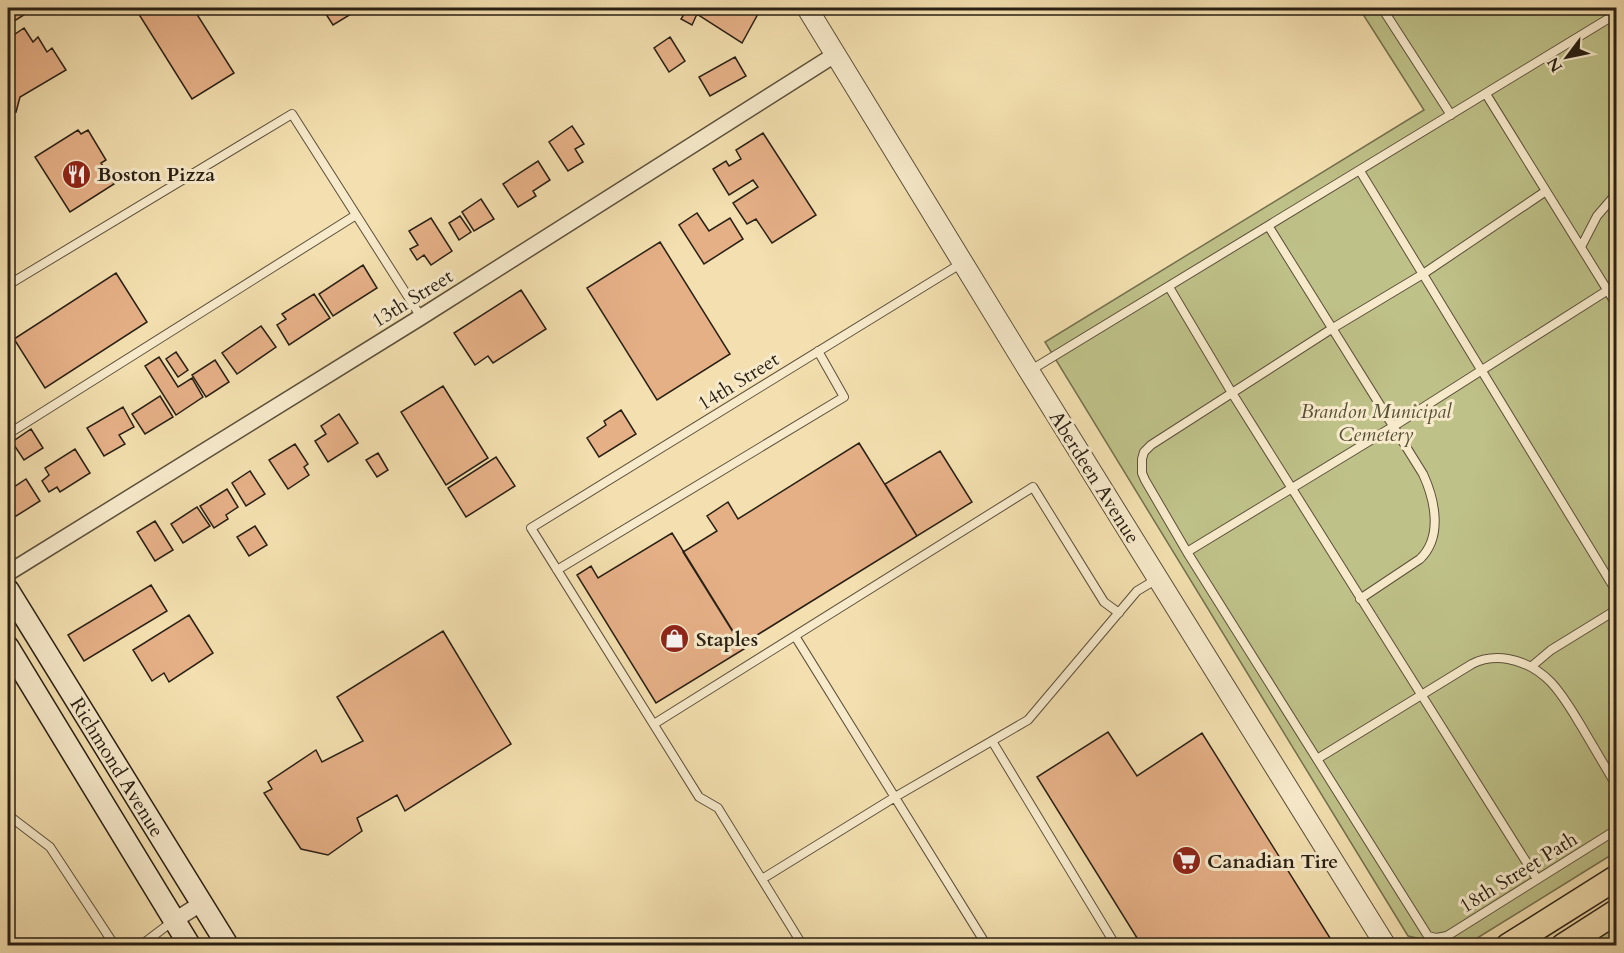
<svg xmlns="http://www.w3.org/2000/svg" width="1624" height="953" font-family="Cardo,serif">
<rect width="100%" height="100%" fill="#f3dfaf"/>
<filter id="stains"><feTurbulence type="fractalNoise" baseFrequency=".00333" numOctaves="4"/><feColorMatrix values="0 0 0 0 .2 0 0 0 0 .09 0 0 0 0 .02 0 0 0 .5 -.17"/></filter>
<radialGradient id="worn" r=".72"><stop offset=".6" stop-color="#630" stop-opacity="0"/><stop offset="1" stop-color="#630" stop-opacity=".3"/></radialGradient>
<path fill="#bec188" stroke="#74704e" stroke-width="1.5" d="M1359 8H1616V852L1466 945H1448L1408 936 1045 342 1424 110Z
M1616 917V945H1576Z"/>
<path fill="#e6b087" stroke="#292014" stroke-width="1.5" d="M8 8H35L8 25Z
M135 8H193L234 73 192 99Z
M322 8H361L333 25Z
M688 8H751L759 12 742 43 697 14 692 25 681 19Z
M24 28 33 42 38 37 47 52 52 48 66 70 20 97 16 112 8 110V39Z
M670 37 685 61 669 72 654 48Z
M735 57 746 76 710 96 699 77Z
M572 126 584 144 575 149 583 162 568 171 549 142Z
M78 130 81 134 88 130 106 160 101 163 114 184 70 212 35 157Z
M763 133 816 215 772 243 756 219 747 224 733 203 758 187 753 180 729 195 713 169 726 161 729 166 741 159 736 150Z
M538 161 550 180 533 191 536 196 518 207 503 184Z
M481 199 494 219 474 231 462 212Z
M697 213 709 231 730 218 743 239 704 264 679 225Z
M460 216 471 232 459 240 449 223Z
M431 218 452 251 431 265 424 255 417 260 410 249 418 245 409 231Z
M660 242 730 354 657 400 587 288Z
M363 265 377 288 333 316 319 294Z
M116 273 147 322 45 388 14 339Z
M521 290 546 329 493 363 488 356 475 365 454 333Z
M314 294 330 318 289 345 277 325 286 319 282 314Z
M261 326 276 347 237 374 222 353Z
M176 352 188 370 178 377 166 359Z
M159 357 178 387 192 378 203 397 176 415 145 366Z
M215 360 229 382 206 397 192 375Z
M443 386 488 458 446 485 401 412Z
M160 396 173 417 145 434 132 414Z
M123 407 134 427 119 435 125 444 104 456 87 428Z
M621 410 636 434 599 457 587 438 606 425 604 421Z
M339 414 358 443 328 462 315 441 326 434 321 426Z
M31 429 43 448 24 460 12 442Z
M859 443 917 536 741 645 683 552 717 531 707 516 728 502 738 519Z
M295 444 308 464 304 467 309 475 288 489 269 460Z
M75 449 90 473 60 492 57 487 49 492 42 481 49 475 45 468Z
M940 451 972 502 917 536 885 484Z
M378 453 388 470 377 477 366 460Z
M496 457 515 486 466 517 448 488Z
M250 471 265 494 246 506 232 483Z
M26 479 40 501 13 518 8 509V491Z
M227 489 238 507 226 515 228 519 214 528 200 506Z
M197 507 210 526 183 543 171 524Z
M155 521 173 550 155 561 137 532Z
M255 526 267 545 249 556 237 537Z
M672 533 744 649 656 703 577 575 591 566 598 578Z
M151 585 167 611 84 661 68 635Z
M189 615 213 653 169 682 164 673 152 681 133 650Z
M443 631 511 744 405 811 397 795 357 818 362 831 328 855 301 849 264 793 272 789 268 782 316 750 322 762 363 741 337 697Z
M1108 732 1137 776 1202 733 1335 946H1142L1037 777Z"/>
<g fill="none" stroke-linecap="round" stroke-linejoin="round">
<defs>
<path id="service" d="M1382 8 1451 115
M1486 94 1616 304
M1360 171 1616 591
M1546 191 1423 274 1333 328 1151 445 1144 452 1142 459V473L1145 480 1187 552 1428 936 1436 938 1447 936 1616 830
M1269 227 1423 474C1435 500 1443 537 1420 559L1360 599
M1581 247 1597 216 1616 194
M8 285 292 114 421 317
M1169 287 1232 393 1537 879
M1031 370 1616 14
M8 434 356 215
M1187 552 1394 426 1608 290
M557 570 844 397 818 351
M795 636 987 946
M1532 666 1551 650 1616 610
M654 724 1033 487 1104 602 1119 613
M992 741 1116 946
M1317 759 1472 664C1484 658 1496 657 1508 659 1548 666 1564 698 1583 729 1594 748 1605 766 1616 785
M8 815 50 847 115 946
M762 879 895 797 1028 720 1137 591 1157 579
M140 946 173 921
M803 946 718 808 699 797 531 528 962 263"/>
<path id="minor" d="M8 573 421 317 836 54
M175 920 202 903"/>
<path id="tertiary" d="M807 8 1029 371 1386 946"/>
<g id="secondary">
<path id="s1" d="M8 590 228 946"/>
<path d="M8 647 190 946"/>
</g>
<path id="primary" d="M1508 946 1616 878
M1563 946 1616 912"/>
</defs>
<use href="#service" stroke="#5c503b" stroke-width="10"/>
<use href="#minor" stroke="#5c503b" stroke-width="18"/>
<use href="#tertiary" stroke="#5c503b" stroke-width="22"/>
<use href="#secondary" stroke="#292014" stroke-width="24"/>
<use href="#primary" stroke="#292014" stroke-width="27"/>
<path stroke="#292014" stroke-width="3" stroke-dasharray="4.5 3" stroke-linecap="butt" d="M1403 941 1420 945"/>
<use href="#service" stroke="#f7eacb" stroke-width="8"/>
<use href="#minor" stroke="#f7eacb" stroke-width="15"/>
<use href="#tertiary" stroke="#f7eacb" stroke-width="20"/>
<use href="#secondary" stroke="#f7eacb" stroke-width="21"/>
<use href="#primary" stroke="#f3dfaf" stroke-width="24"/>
</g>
<defs>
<symbol id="restaurant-disc" viewBox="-11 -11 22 22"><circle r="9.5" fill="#8f2418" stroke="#f7eacb"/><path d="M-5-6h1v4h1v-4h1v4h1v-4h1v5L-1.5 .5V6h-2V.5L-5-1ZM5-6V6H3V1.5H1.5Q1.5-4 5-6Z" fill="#fff"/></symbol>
<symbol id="shop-disc" viewBox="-11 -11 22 22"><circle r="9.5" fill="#8f2418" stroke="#f7eacb"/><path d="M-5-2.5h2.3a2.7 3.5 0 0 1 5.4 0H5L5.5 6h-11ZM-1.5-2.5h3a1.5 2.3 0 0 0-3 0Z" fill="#fff"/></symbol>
<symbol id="supermarket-disc" viewBox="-11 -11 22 22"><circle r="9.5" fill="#8f2418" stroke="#f7eacb"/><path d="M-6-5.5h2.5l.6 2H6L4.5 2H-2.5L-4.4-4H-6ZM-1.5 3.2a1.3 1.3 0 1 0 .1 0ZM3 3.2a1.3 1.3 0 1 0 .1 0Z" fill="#fff"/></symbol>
</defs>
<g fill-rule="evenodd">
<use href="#restaurant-disc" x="60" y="158" width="33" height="33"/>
<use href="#shop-disc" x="658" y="622" width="33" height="33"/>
<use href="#supermarket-disc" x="1170" y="844" width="33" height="33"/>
</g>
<g text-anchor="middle" stroke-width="6" stroke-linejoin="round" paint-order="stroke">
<g font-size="20" font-weight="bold" fill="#292014" stroke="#f7eacb" text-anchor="start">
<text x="97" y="181">Boston Pizza</text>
<text x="696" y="646">Staples</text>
<text x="1207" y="868">Canadian Tire</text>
</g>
<g font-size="20" fill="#292014" stroke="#f7eacb">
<text transform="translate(412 298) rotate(-32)" y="7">13th Street</text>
<text transform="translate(738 381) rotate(-32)" y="7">14th Street</text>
<text transform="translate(1095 477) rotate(58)" y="7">Aberdeen Avenue</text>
<text dy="7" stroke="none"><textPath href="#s1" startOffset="208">Richmond Avenue</textPath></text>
<text transform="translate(1518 872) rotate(-32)" y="7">18th Street Path</text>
</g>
<g font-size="20" font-style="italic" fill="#565037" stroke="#f7eacb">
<text x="1376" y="418">Brandon Municipal<tspan x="1376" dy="23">Cemetery</tspan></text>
</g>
</g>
<rect width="1624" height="953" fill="none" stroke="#f3dfaf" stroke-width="30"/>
<rect x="9" y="9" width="1606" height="935" fill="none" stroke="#292014" stroke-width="3"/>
<rect x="15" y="15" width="1594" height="923" fill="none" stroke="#292014" stroke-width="1.5"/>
<g transform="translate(1567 57) rotate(238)" stroke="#f7eacb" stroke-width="4.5" paint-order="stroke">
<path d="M0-4.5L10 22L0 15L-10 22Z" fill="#292014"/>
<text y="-9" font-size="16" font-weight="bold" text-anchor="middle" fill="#292014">N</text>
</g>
<rect width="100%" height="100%" filter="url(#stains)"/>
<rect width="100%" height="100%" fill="url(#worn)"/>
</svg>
